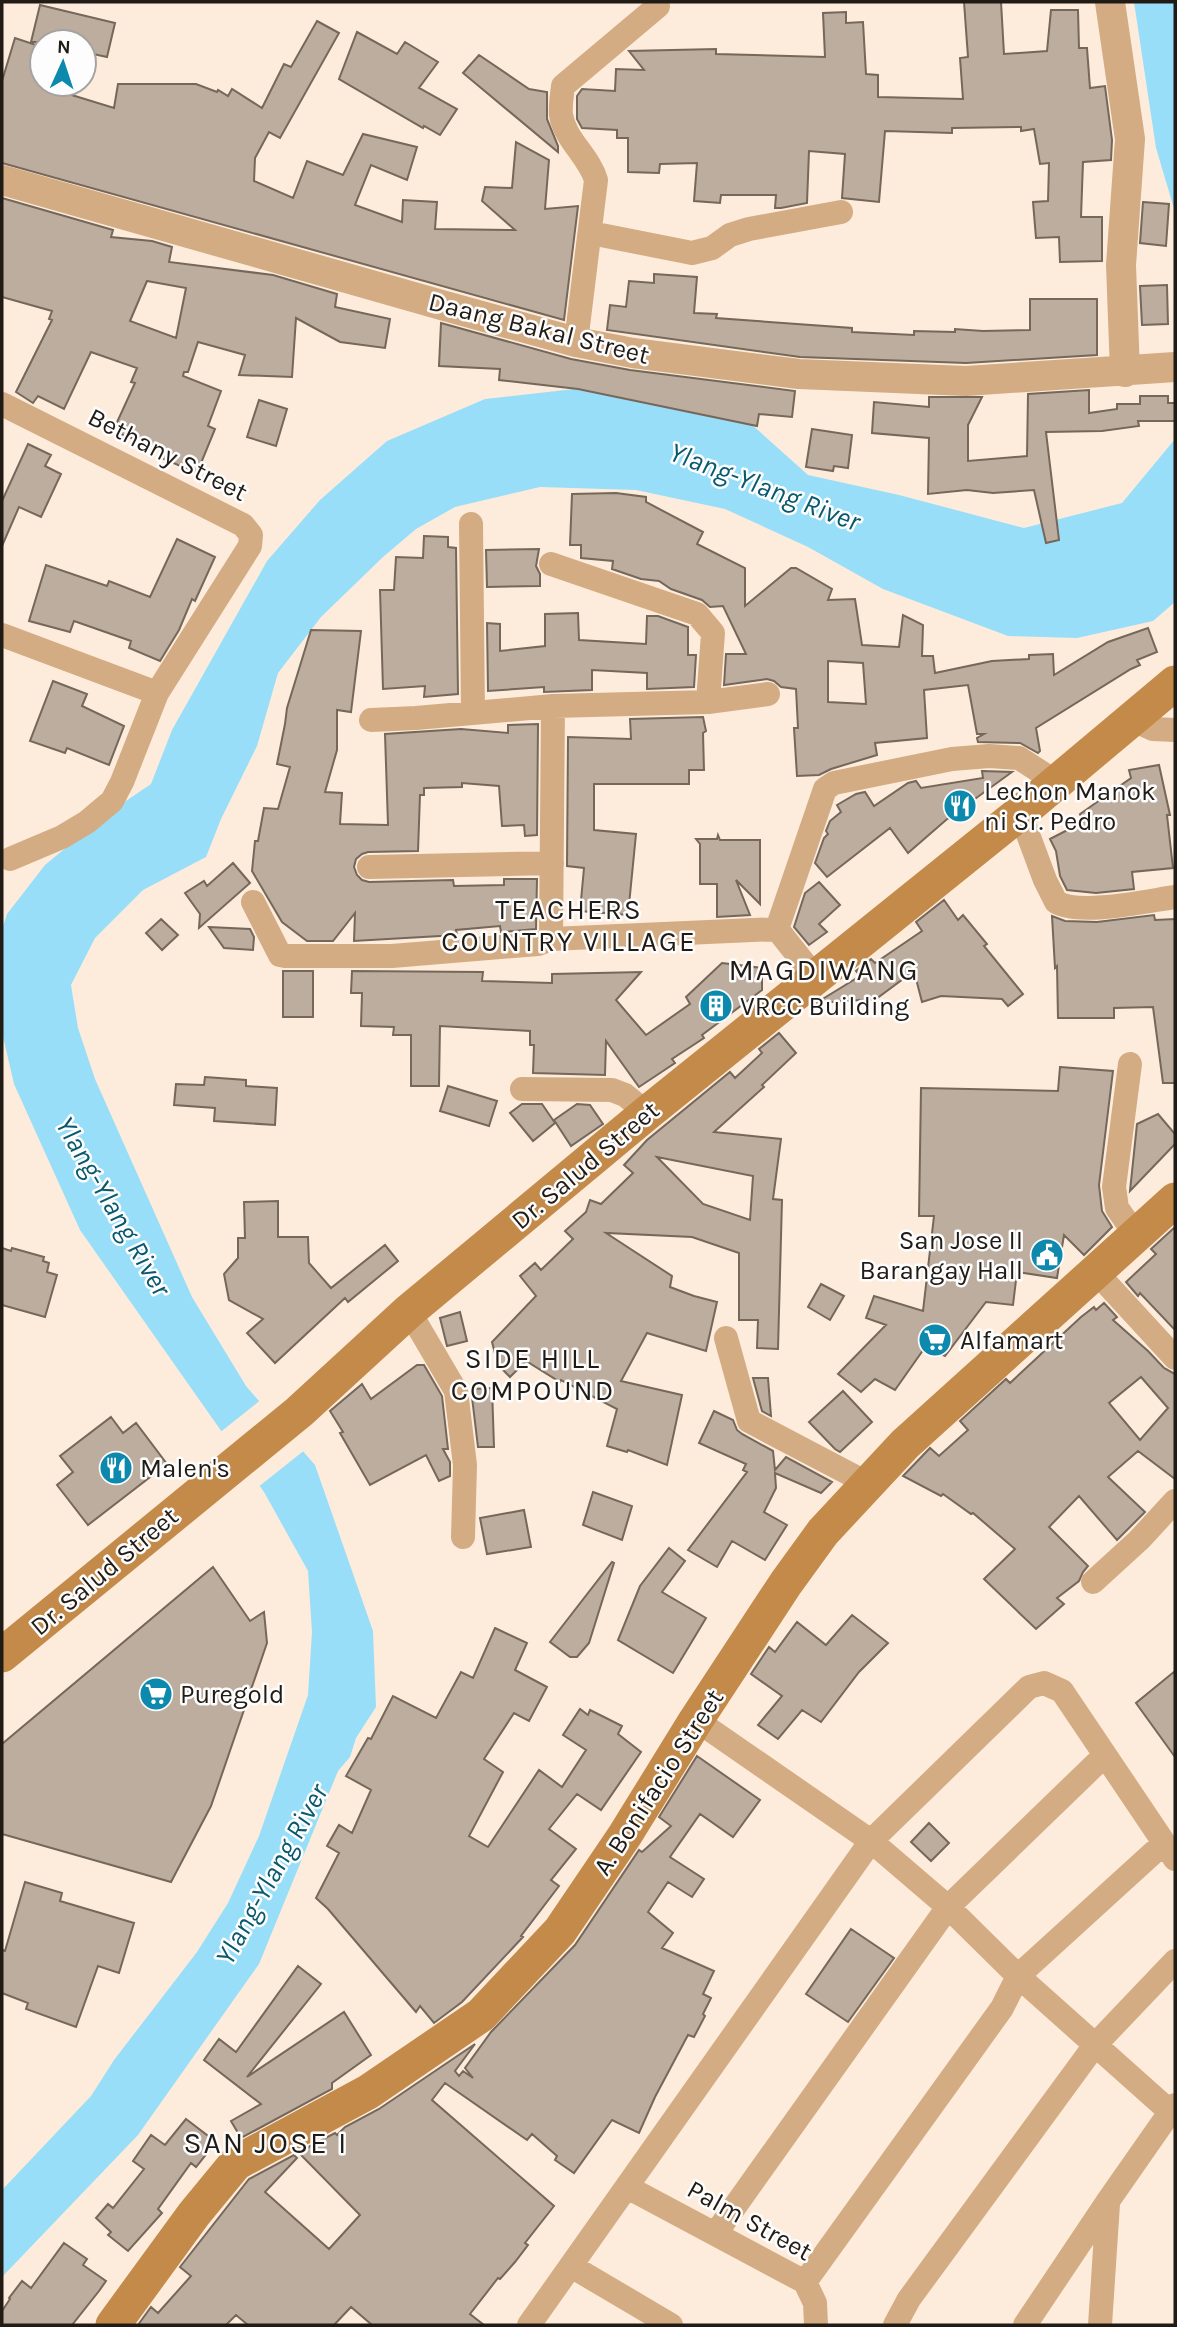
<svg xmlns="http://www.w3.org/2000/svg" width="1177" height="2327" font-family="Karla,sans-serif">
<rect width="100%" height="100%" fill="#fdecdc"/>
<path fill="#98def9" d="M1134 2H1175V212L1156 148Z
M574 389 749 422 808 475 899 495 1024 528 1122 503 1175 439V602L1153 621 1077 638 1008 636 883 589 808 547 725 509 636 490 540 487 455 507 416 529 383 557 321 617 278 673 257 746 221 819 206 857 143 890 95 938 71 985 78 1028 95 1079 192 1297 246 1386 315 1465 373 1631 376 1707 356 1738 350 1757 338 1771 259 1964 138 2135 2 2277V2190L91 2096 114 2060 197 1952 228 1903 259 1836 308 1695 312 1632 308 1571 264 1492 80 1230 14 1084 2 1032V930L7 914 45 865 108 813 151 784 172 730 267 561 320 500 387 441 485 399Z"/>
<path fill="#fdecdc" d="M262 1399 306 1449 257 1488 218 1434Z"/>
<path fill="#bcad9e" stroke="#756759" stroke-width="2" fill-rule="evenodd" d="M964 2H1001L1004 54 1047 51 1051 10H1078L1079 48H1087L1090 88 1105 86 1112 140 1111 160 1083 162 1081 217H1102V261L1060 262 1059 237 1036 238 1033 202 1048 201 1049 163 1040 164 1034 129 1021 131V127L952 128V133L885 131 879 202 842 198 845 154 809 151 807 203 781 208H775L776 195H721L720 203 694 201 697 163 660 164 659 173 628 172V138H617V130L582 128 577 119V96L582 89 615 91 616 69 644 70 629 51 716 49V54L825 57 823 13 846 12V23L863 22 866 74 878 75V97L963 99 960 58 968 57Z
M40 5 115 23 107 57 84 52V42H31Z
M317 21 339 33 280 138 269 132 255 158 254 181 293 198 307 161 343 175 363 134 417 147 407 180 371 165 355 205 402 222 403 200 437 202 435 229 515 230 482 201 485 187 512 188 516 142 549 160 545 209 578 206 564 320 2 163V81L15 38 42 47V84H65L62 92 114 108 118 84H196L217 92 218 90 228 96 232 89 262 108 284 64 291 67Z
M357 32 397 54 405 42 438 62 419 88 457 109 440 135 424 126 423 128 339 79Z
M479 55 529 89 547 92V119L558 146V152L463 73Z
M2 198 113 230 111 237 152 241 172 247 169 262 273 275 337 294 335 307 390 319 385 348 340 342 296 318 292 377 239 375 245 355 198 342 188 372H184L183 376 221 391 208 426 215 429 197 473 159 457 162 450 113 431 135 383 131 382 137 368 91 352 64 409 38 396 33 403 16 392 52 320 49 319 52 311 2 297ZM147 281 186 288 176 338 130 321Z
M1143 202 1169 204 1166 246 1140 243Z
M654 274 697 277 694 313 717 314 716 318 852 328V332L914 335V331L955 332V329L983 331 1030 330V299H1097V355L966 363 800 357 607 330 610 305 626 307 629 281 654 283Z
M1167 285 1168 324 1142 325 1140 286Z
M441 323 571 359 630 370 795 391 792 417 759 414 757 426 578 389 499 380 500 369 439 366Z
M1089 390V413L1117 409V404H1140V396H1168V403H1175V421H1138L1139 426 1102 431 1046 432 1059 540 1046 543 1034 490 993 493 967 490 928 494 929 438 872 433 874 402 929 407V397H982L968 425V461L1027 456 1028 394Z
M259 400 287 409 276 446 247 437Z
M812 429 852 435 848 468 834 466 833 471 806 467Z
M28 444 51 455 45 466 61 474 41 517 19 507 2 546V501Z
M616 493 646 497V502L703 532 697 544 745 568V606L791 568H796L832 589 828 600 855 599 862 645 899 647 903 615 923 625 922 656H933L935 673 992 661 1029 659V655L1053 654 1054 675 1108 642 1148 628 1157 652 1137 660 1140 665 1131 669 1036 728 1040 751 1038 753 1020 743 978 742 977 738 984 734H977L968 685 924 690 927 738 875 743 877 755 831 769 819 775 797 776 794 728H798L796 689 781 687 774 681 767 679 724 685 726 654H746L723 606 710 607 702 600 671 589 659 581 641 579 612 569 613 561 581 558V545H570L572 494ZM828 661 863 663 866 704 828 702Z
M424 536 448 537V547L456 548 458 694 424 697 425 686 383 689 380 590H394L396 557 423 558Z
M177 539 215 557 195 601 192 599 179 630 160 661 129 648 131 641 74 621 70 632 29 621 46 565 107 586 109 581 150 597Z
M539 549 536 566 540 574V586L487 587 486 550Z
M578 613 579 640 646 644 647 616H658L688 627V655H696L694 687 647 689V673L592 670V690L544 692V687L488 691 487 623 500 624V651L545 646V614Z
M311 630 361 631 351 712 337 710V750L325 792 342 793 340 824 388 825 385 734 461 729 508 733V725L538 724 537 835 525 836 524 825 502 826 499 786 462 783V787L424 788V795H420L418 851 368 852 362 854 356 859 354 867 357 875 362 880 369 882 453 880 454 886 504 885V879H537L536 929 501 932 500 926 456 930 457 935 354 941 355 913 333 941H307L282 922 252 871 255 841H258L264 808 278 809 290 767 277 764 285 724 287 708Z
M53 681 87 694 82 706 124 726 109 765 67 748 65 753 30 741Z
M703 717 706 731 703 733 704 770H689V784H594V830L636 834 628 915 580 911 584 868 567 866 568 737 631 739 630 719Z
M1159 765 1170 815H1167L1173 868 1132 872 1134 889 1096 893 1067 890 1060 876 1056 851 1050 839 1083 822 1080 814 1131 778 1129 770Z
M982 771 1012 772 946 820 908 853 890 828 827 877 815 863 824 838 828 834 826 831 830 821 841 812 837 805 856 794 865 792 874 806 908 783 916 781 921 788 983 778Z
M718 835 720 840H760V904L736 880 750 915 717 917V884H700V844L696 839H717Z
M233 863 250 883 199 928 200 914 185 893 204 881 207 886Z
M819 882 840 905 819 924 827 932 809 945 794 927 805 893Z
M944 900 958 920 963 915 987 944 984 946 1023 994 1008 1006 1002 999 941 996 922 1002 914 971 876 999 816 1003 860 976 856 971 871 959 875 963 922 931 916 922Z
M1154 915 1155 920 1175 919V1083H1163L1153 1007 1114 1008V1018H1058L1057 966 1055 968 1052 916 1065 921 1097 922Z
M161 919 178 935 162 950 146 933Z
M209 927 250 929 254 937 253 950 224 948Z
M722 963 762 968V990L702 1035 704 1038 672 1059 675 1063 639 1087 606 1041 605 1075 533 1073 534 1045H530V1031L440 1026 439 1086H411V1035H393L394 1027 361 1026 362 993H351L352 971 483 972 482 981 552 983V974L641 972 616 1000 646 1035 690 1004 686 997Z
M283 971H313V1017H283Z
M779 1033 796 1053 762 1085 764 1087 714 1132 781 1139 773 1199 782 1200 778 1349 757 1348 758 1320H739V1253L692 1237 606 1233 672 1276 670 1287 694 1296 717 1302 706 1351 647 1333 621 1381 682 1395 667 1465 628 1450 627 1452 607 1446 617 1409 561 1380 560 1382 526 1361 510 1377 498 1365 492 1342 536 1296 520 1276 535 1263 541 1270 573 1239 565 1231 586 1212 590 1200 601 1204 633 1173 624 1165 647 1140 730 1072 735 1078 762 1053 759 1049ZM657 1157 753 1176 750 1220 703 1204Z
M1060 1067 1113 1071 1099 1185 1102 1211 1112 1227 1084 1255 1064 1235 1057 1278 1017 1272 1013 1305 986 1302 945 1356 926 1346 895 1390 875 1379 861 1392 838 1374 886 1325 866 1318 874 1296 923 1311 934 1216H919L921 1088 1058 1091Z
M205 1077 246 1080V1086L277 1088 275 1125 214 1121 215 1108 174 1105 176 1084 204 1085Z
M448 1086 497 1101 489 1126 440 1111Z
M522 1104H542L555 1123 533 1141 510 1113Z
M577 1104 590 1105 603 1124 571 1146 554 1120Z
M1158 1114 1175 1134V1144L1130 1191 1137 1124Z
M278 1201V1237H308L309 1263 331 1288 385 1245 398 1261 348 1302 345 1298 275 1363 247 1333 263 1319 229 1300 224 1274 238 1258V1238H245L244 1202Z
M1175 1227V1330L1140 1293 1138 1296 1126 1282 1156 1254 1151 1249Z
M2 1248 11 1251 12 1248 44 1257 43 1261 49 1263 47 1272 57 1275 45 1317 2 1305Z
M821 1284 844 1296 830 1320 808 1307Z
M1104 1303 1117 1317 1113 1320 1148 1351 1164 1368 1175 1374V1479L1138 1451 1108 1477 1145 1512 1117 1540 1079 1496 1049 1527 1088 1566 1083 1572 1079 1581 1057 1598 1064 1604 1036 1629 984 1579 1015 1549 973 1513 971 1514 943 1494 941 1496 903 1476 930 1448 939 1456 968 1430 960 1421 1006 1379 1010 1383 1081 1317 1094 1307 1096 1310ZM1141 1377 1168 1408 1140 1440 1109 1403Z
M460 1312 467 1341 447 1346 440 1318Z
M417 1365H424L442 1396 448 1449H443L450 1462V1476L439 1481 426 1455 370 1485 340 1433 343 1432 330 1411 362 1384 371 1399Z
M753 1378H768L771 1416 762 1411Z
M492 1388 494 1447H478L471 1389Z
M843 1391 872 1422 840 1452 835 1449 809 1422Z
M714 1411 733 1420 737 1430 742 1434 773 1451 775 1470 786 1457 832 1482 821 1493 775 1473 776 1488 764 1512 787 1525 765 1560 732 1541 717 1567 688 1550 747 1472 743 1470 746 1464 699 1443Z
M111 1417 123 1433 136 1423 167 1464 88 1525 57 1485 73 1472 60 1456Z
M593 1492 632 1506 622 1540 583 1525Z
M524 1510 531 1547 487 1554 480 1518Z
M669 1548 685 1561 662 1592 706 1618 673 1673 618 1640 640 1586Z
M612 1562 614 1563 589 1643 577 1657H570L550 1642Z
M213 1567 250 1621 264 1612 267 1643 211 1806 171 1882 2 1834V1744Z
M852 1615 888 1643 859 1672 821 1722 802 1710 778 1739 758 1725 782 1696 751 1674 769 1647 775 1652 797 1622 826 1645Z
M495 1628 527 1643 515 1670 547 1687 529 1721 514 1713 484 1759 503 1772 469 1836 488 1847 539 1770 562 1787 586 1750 563 1735 580 1709 588 1715 590 1710 622 1726 618 1734 641 1752 601 1810 577 1794 549 1829 576 1849 551 1880 559 1886 521 1936 523 1937 462 2002 434 2023 420 2006 416 2012 328 1909 316 1898 339 1853 327 1846 339 1825 352 1833 371 1790 346 1776 368 1738 371 1739 393 1696 436 1718 461 1672 473 1678Z
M1175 1671V1757L1136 1703Z
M697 1756 760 1800 733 1837 700 1814 670 1857 704 1879 692 1897 668 1882 648 1912 673 1933 662 1948 714 1971 703 1994 711 1998 703 2014 705 2016 694 2037 688 2035 655 2097 639 2133 612 2120 574 2173 555 2160 557 2156 532 2134 527 2140 445 2083 432 2100 554 2206 525 2243 528 2245 515 2262 500 2279 498 2278 470 2314 484 2325H372L351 2307 334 2325H248L236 2315 226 2325H138L151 2307 158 2313 191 2276 180 2267 249 2179 294 2155 297 2158 265 2192 329 2249 360 2215 301 2155 310 2146 335 2133 337 2135 345 2127 379 2109 475 2044 455 2071 459 2076 463 2071 473 2078 465 2068 491 2032 575 1945 639 1850 642 1852 671 1826 659 1817Z
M929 1823 949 1843 931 1861 911 1842Z
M25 1882 62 1893 60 1901 134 1923 119 1973 98 1966 76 2027 26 2009 28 2003 2 1993V1950L5 1951Z
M851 1929 894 1958 848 2022 806 1994Z
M298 1966 321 1984 247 2077 344 2012 371 2055 332 2083V2089L241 2138 231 2121 261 2104 204 2060 219 2039 236 2052Z
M186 2119 216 2142 196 2167 191 2163 158 2209 162 2213 128 2251 108 2235 111 2232 96 2218 108 2204 113 2208 144 2169 133 2161 151 2135 165 2145Z
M64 2243 87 2259 83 2265 106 2281 99 2291 72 2325H2V2311L10 2299 9 2298 22 2281 31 2288Z"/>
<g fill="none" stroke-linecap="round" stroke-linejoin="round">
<path stroke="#d4ac84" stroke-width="24" d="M591 233 692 253 712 248 730 235 749 229 841 212
M576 342 596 180C589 156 565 140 561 115 560 106 562 95 563 86L658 6
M2 404 243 525 251 535 250 546 157 693 122 782 112 801 87 822 62 837 10 859
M471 524 473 713
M551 564 697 614 713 633 708 702
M2 635 157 693
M1131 719 1153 729 1175 730
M371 720 416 718 553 706 708 702 768 694
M1020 813 1045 880 1056 902C1080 916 1147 901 1175 897
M369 867 552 863
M253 902 280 955 285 956H392L538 944 551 939 777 929 815 977
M777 929 825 789 834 783 952 759 989 756 1019 758 1056 782
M551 939 553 706
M1130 1064 1114 1187 1117 1208 1136 1235
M522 1089 612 1090 625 1095 647 1113
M1095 1271 1175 1358
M409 1311 456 1391 465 1465 463 1537
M726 1338 749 1421 867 1483
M1093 1582 1139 1540 1175 1501
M696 1720 871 1841 948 1907 1018 1976 1175 2116
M627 2187 805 2282 815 2303 816 2325
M716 2233 948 1907 1105 1755
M571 2266 671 2325
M805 2282 1002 2008 1018 1976 1164 1843
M529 2325 871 1841 1029 1687 1044 1683 1062 1691 1175 1859
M895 2325 909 2299 1095 2045 1175 1961
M1025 2325 1108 2201 1175 2105
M1100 2325 1108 2204"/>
<path stroke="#d4ac84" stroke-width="30" d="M1110 2 1130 139 1121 265 1125 372
M2 180 445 306 576 342 633 353 799 374 966 381 1175 367"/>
<path stroke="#c48a49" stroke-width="35" d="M2 1655 299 1412 409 1311 647 1113 1020 813 1175 683
M113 2325 194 2214 236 2163 368 2092 481 2015 560 1931 625 1835 696 1720 786 1583 823 1532 905 1444 1175 1200"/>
</g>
<defs>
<symbol id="restaurant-disc" viewBox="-11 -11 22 22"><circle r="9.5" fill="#0c89ac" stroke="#fdfdfd"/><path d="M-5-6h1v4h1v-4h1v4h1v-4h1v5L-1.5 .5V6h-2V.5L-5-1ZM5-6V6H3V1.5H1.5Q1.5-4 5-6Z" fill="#fff"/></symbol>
<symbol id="building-disc" viewBox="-11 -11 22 22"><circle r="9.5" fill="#0c89ac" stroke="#fdfdfd"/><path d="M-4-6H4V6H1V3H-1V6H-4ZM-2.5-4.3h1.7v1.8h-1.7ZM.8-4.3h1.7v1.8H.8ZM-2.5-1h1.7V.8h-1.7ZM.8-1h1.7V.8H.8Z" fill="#fff"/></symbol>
<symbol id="civic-disc" viewBox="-11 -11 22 22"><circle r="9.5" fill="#0c89ac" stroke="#fdfdfd"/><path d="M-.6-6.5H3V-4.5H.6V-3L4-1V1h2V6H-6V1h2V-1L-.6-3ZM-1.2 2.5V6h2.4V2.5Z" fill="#fff"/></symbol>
<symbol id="supermarket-disc" viewBox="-11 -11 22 22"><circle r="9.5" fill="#0c89ac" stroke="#fdfdfd"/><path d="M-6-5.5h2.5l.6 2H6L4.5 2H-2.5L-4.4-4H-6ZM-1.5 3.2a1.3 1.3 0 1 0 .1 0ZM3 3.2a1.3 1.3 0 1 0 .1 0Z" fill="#fff"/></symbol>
</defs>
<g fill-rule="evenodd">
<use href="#restaurant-disc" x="941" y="787" width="38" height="38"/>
<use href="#building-disc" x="697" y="987" width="38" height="38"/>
<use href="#civic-disc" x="1028" y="1236" width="38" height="38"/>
<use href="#supermarket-disc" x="916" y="1321" width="38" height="38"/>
<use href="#restaurant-disc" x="97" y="1449" width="38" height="38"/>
<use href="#supermarket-disc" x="137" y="1675" width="38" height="38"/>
</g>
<g text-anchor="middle" stroke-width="5" stroke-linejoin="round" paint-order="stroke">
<g font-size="26" fill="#211b16" stroke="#fdfdfd">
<text transform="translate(539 328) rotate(14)" y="9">Daang Bakal Street</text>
<text transform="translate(168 454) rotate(27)" y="9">Bethany Street</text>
<text transform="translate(585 1165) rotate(-40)" y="9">Dr. Salud Street</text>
<text transform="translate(104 1571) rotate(-40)" y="9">Dr. Salud Street</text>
<text transform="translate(658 1782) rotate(-57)" y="9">A. Bonifacio Street</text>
<text transform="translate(750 2220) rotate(29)" y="9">Palm Street</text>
</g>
<g font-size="26" fill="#211b16" stroke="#fdfdfd" text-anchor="start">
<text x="984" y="800">Lechon Manok<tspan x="984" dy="30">ni Sr. Pedro</tspan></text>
<text x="740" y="1015">VRCC Building</text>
<text x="1023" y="1249" text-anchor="end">San Jose II<tspan x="1023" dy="30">Barangay Hall</tspan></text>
<text x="960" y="1349">Alfamart</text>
<text x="140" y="1477">Malen's</text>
<text x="180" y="1703">Puregold</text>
</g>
<g font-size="28" font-style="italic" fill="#08586e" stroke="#fdfdfd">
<text transform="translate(765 486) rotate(21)" y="10">Ylang-Ylang River</text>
<text transform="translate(114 1206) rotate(60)" y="10">Ylang-Ylang River</text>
<text transform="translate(271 1874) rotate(-61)" y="10">Ylang-Ylang River</text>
</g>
<g font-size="28" letter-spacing="2" fill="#211b16" stroke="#fdfdfd">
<text x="569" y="919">TEACHERS<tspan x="569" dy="32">COUNTRY VILLAGE</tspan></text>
<text x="533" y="1368">SIDE HILL<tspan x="533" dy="32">COMPOUND</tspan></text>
</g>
<g font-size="30" letter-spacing="2" fill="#211b16" stroke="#fdfdfd">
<text x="824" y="980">MAGDIWANG</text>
<text x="266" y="2153">SAN JOSE I</text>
</g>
</g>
<rect width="1177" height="2327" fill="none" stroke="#211b16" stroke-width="7"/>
<g transform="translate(63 63) rotate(3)"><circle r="33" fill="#fdfdfd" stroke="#a5a3a1" stroke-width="2"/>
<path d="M0-5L12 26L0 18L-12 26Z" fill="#0c89ac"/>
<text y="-10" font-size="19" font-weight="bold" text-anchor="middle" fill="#211b16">N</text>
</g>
</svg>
